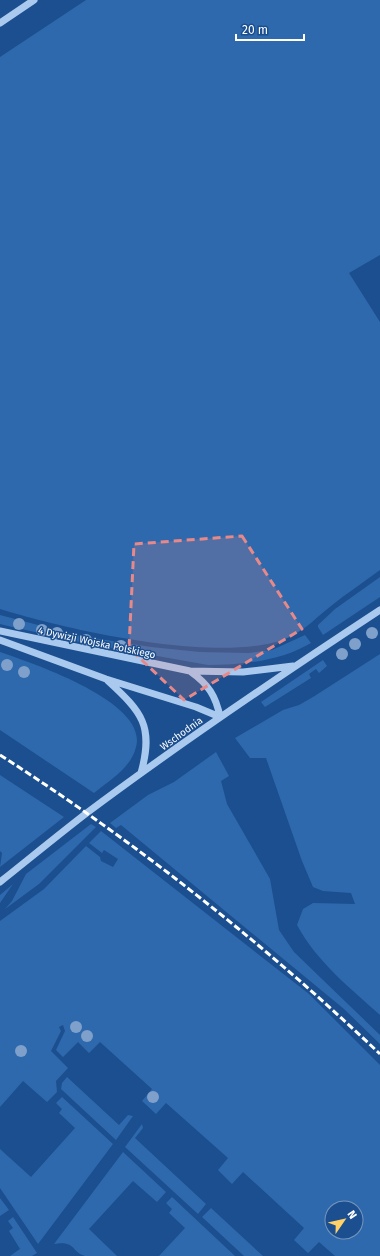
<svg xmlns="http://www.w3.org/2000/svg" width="380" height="1256" font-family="'Fira Sans',sans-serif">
<rect width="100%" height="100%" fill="#1b4f8f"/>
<path fill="#2e69ad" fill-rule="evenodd" d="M86 0H380V255L349 273 380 322V570C364 582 347 593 331 606 318 616 305 630 290 637 225 666 68 630 0 609V57Z
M380 577V597L323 635 318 627V625L335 609Z
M0 615 80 636 151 647 200 652 249 653 272 650 305 635 311 643C281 661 242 665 208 665L84 643 8 626 0 624Z
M0 652C32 663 149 702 136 747 131 768 110 780 94 793L0 730Z
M380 654V1015C350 988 317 962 297 925L303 909 313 903 355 904 351 893 323 891 313 887 302 861 266 758H250L235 738 283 710 299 705 313 697Z
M323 660 327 666 319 673 316 669 309 674 311 678 265 707 261 702Z
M216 752 229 776 221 781 227 804 270 879 279 930 294 952 380 1035V1044L344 1009 121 825 116 828 110 823 148 795 174 782Z
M0 775 64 817 0 867 2 853 0 851Z
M91 824 96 827 39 884 5 909 12 901 26 874Z
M101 831 309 994 380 1065V1256H335L319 1242 308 1253 294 1240 304 1228 243 1172 232 1184 218 1170 228 1158 166 1103 156 1114 142 1101 152 1089 100 1042 89 1053 78 1042 63 1057 56 1050 65 1031 63 1025 59 1027 61 1031 51 1051 68 1068 56 1081 57 1092 47 1102 23 1081 0 1107V921L44 889 86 846 100 857 101 861 113 867 118 859 104 850 102 853 89 843ZM332 1208H356V1232H332Z
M13 884 0 903V895Z
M67 1077 119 1125 128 1115 133 1116 116 1140 61 1089 62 1083Z
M62 1097 113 1144 38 1244 0 1188V1149L31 1177 75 1128 59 1113 62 1109 56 1103Z
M142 1124 143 1128 135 1138 206 1204 198 1214 125 1147Z
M123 1152 166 1192 157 1202 133 1181 89 1229 117 1256C108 1256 94 1256 85 1256 71 1252 76 1240 54 1244Z
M172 1197 235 1256H159L185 1228 169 1213 172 1209 166 1203Z
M0 1198 9 1210 0 1216Z
M211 1208 263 1256H244L202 1217Z
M13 1217 37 1253 32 1256H10L20 1249 9 1231 13 1228 8 1221Z"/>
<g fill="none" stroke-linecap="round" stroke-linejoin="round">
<path stroke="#a9c9ee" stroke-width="7" d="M0 23 34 0
M0 631 190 671 243 672 293 666
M0 640 106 679 196 707 220 717
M191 672C208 684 216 696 220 717
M108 681C142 712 154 726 141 773
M0 882C29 859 58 835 88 812 183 741 281 675 380 610"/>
<path stroke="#fff" stroke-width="3" stroke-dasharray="7 3" stroke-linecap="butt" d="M0 755C136 842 263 943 380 1054"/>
</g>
<g fill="#7ea0ca">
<circle cx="19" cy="624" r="6"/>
<circle cx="42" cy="630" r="6"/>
<circle cx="57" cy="633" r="6"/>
<circle cx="372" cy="633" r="6"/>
<circle cx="86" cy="640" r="6"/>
<circle cx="355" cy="644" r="6"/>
<circle cx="121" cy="646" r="6"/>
<circle cx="342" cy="654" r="6"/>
<circle cx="7" cy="665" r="6"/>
<circle cx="24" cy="672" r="6"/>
<circle cx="76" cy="1027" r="6"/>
<circle cx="87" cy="1036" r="6"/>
<circle cx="21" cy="1051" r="6"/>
<circle cx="153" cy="1097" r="6"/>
</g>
<path fill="#e88989" fill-opacity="0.2" stroke="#e88989" stroke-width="3" stroke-dasharray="8 5" stroke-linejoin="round" d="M242 536 302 629 184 700 129 648 134 544Z"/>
<g text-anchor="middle" stroke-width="3" stroke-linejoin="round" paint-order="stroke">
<g font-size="10" fill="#fff" stroke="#1b4f8f">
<text transform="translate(97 642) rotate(12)" y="4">4 Dywizji Wojska Polskiego</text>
<text transform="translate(181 733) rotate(-36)" y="4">Wschodnia</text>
</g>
</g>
<g transform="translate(344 1220) rotate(56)"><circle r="19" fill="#1b4f8f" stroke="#7695bc"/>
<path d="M0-3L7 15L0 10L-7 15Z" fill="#ffd166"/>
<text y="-6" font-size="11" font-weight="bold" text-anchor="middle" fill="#ffffff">N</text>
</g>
<path d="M236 34v6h68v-6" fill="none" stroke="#ffffff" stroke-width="2"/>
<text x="242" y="34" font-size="12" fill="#ffffff" stroke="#1b4f8f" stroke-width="3" paint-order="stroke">20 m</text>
</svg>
